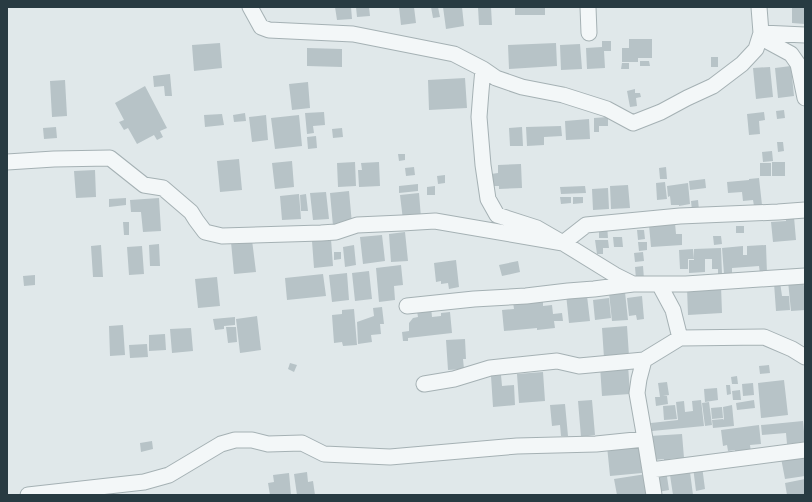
<svg xmlns="http://www.w3.org/2000/svg" width="812" height="502" font-family="'Varela Round',sans-serif">
<rect width="100%" height="100%" fill="#e0e8ea"/>
<path fill="#b7c3c7" d="M335 7H351L352 19 337 20Z
M356 7H369L370 16 357 17Z
M399 7H414L416 23 401 25Z
M431 7H438L440 17 433 18Z
M443 7H462L464 26 446 29Z
M478 7H491L492 25H479Z
M515 7H545V15H515Z
M792 7H805V24L792 23Z
M629 39H652V58H638V62H622V48H629Z
M602 41H611V51H604L605 68 587 69 586 48 602 47Z
M220 43 222 68 194 71 192 45Z
M556 43 557 66 509 69 508 45Z
M580 44 582 69 561 70 560 45Z
M307 48 342 49V67L307 66Z
M711 57H718V67H711Z
M640 61H649L650 66H640Z
M622 63H629V69H621Z
M791 66 794 96 778 98 775 68Z
M770 67 773 97 756 99 753 68Z
M170 74 172 96H165L164 86 154 87 153 76Z
M465 78 467 108 429 110 428 80Z
M65 80 67 116 52 117 50 81Z
M308 82 310 108 292 110 289 84Z
M145 86 167 128 160 131 163 137 157 140 154 135 137 144 128 128 124 130 119 122 124 120 115 103Z
M635 89V93H640L641 97 636 98 637 106 630 107 627 91Z
M784 110 785 118 777 119 776 111Z
M324 112 325 125 313 126 314 133 307 134 305 113Z
M764 112 765 120 759 121 760 134 749 135 747 114Z
M245 113 246 121 234 122 233 115Z
M222 114 224 125 205 127 204 115Z
M266 115 268 140 252 142 249 117Z
M299 115 302 146 275 149 271 118Z
M608 117V126H599V132H594V118Z
M589 119 590 139 566 140 565 121Z
M561 126 562 136 544 137V145L527 146 526 127Z
M56 127 57 138 44 139 43 128Z
M522 127 523 146H510L509 128Z
M342 128 343 137 333 138 332 129Z
M316 136 317 148 308 149 307 137Z
M777 142H783L784 151 778 152Z
M772 151 773 161 763 162 762 152Z
M398 154H405V160L399 161Z
M239 159 242 190 220 192 217 161Z
M292 161 294 187 275 189 272 163Z
M355 162 356 186 338 187 337 163Z
M379 162 380 186 359 187 358 170H362L361 163Z
M772 162H785V176H772Z
M760 163H771V176H760Z
M521 164 522 188 499 189V186H491V174L498 173V165Z
M414 167 415 175 406 176 405 168Z
M666 167 667 179H660L659 168Z
M95 170 96 197 76 198 74 171Z
M445 175V183L438 184 437 176Z
M759 178 762 205 754 206 753 200 743 201 742 192 728 193 727 182 749 180V179Z
M705 179 706 188 690 190 689 181Z
M665 182 667 199 657 200 656 183Z
M688 183 690 204 679 206V205H671L670 196 668 197 667 186Z
M418 184V191L399 193V186Z
M628 185 630 208 611 209 610 186Z
M435 186V195H427V187Z
M585 186 586 193 561 194 560 187Z
M608 188 609 209 593 210 592 189Z
M349 191 352 224 333 226 330 193Z
M326 192 329 219 313 220 310 193Z
M419 193 421 218 403 220 400 195Z
M299 194 301 219 282 220 280 196Z
M306 194 308 211H301L300 195Z
M560 197H571V203L561 204Z
M573 197H583V203L573 204Z
M126 198V205L109 207V199Z
M159 198 161 231 143 232 141 212H131L130 200Z
M698 200 699 210 692 211 691 201Z
M794 217 796 240 773 242 771 222 786 221V218Z
M123 222H129V235H124Z
M675 223 676 234H682V245L651 247 649 225Z
M607 225 608 238H599V230Z
M736 226H744V233H736Z
M637 230H644L645 239 638 240Z
M405 232 408 261 391 262 389 234Z
M382 235 385 261 363 264 360 237Z
M713 236H721L722 244 714 245Z
M613 237H622L623 247H614Z
M331 239 333 266 314 268 312 241Z
M252 240 256 272 234 274 231 242Z
M595 240H608L609 248H603V254H597Z
M638 242H647V250L639 251Z
M159 244 160 266H150L149 245Z
M101 245 103 277H93L91 246Z
M354 245 356 265 345 267 343 247Z
M766 245 767 274H760L759 266 732 268V274H724L722 248 743 246V255H747V246Z
M142 246 144 274 129 275 127 247Z
M721 248 722 274H718V269H712V259H705V272L689 273V260H694V249Z
M693 249 694 259H688V269H680L679 250Z
M334 252H341V259L334 260Z
M643 252 644 261 635 262 634 253Z
M456 260 459 287 449 289 448 283 441 284V281L436 282 434 263Z
M518 261 520 272 502 276 499 265Z
M401 265 403 285 394 286 395 300 379 302 376 268Z
M643 266 644 279H636L635 267Z
M369 271 372 299 355 301 352 273Z
M347 273 349 300 332 302 329 275Z
M323 274 326 296 287 300 285 278Z
M35 275V285L24 286 23 276Z
M217 277 220 306 198 308 195 279Z
M803 280 805 293V310L791 311 788 281Z
M780 282 782 296H789L790 310 776 311 774 283Z
M721 286 722 313 688 315 687 288Z
M625 292 628 320 612 321 609 293Z
M566 294 587 296 590 321 569 323Z
M642 296 644 319 637 320 636 315 629 316 627 298Z
M609 298 611 318 595 320 593 300Z
M543 299V306L552 305 553 314 562 313 563 321H554L555 328 537 330V328L504 331 502 310 514 309 513 302Z
M382 307 384 324H380L381 334 371 335 372 342 358 344 357 322 374 316 373 308Z
M431 307 432 317 441 316V313L450 312 452 333 408 338V341H403L402 332 409 331V323L413 318 418 317 417 311Z
M354 309 357 345 343 346 342 342 334 343 332 315 342 314V310Z
M257 316 261 350 240 353 236 319Z
M235 317V325L224 326V329L215 330 213 319Z
M123 325 125 355 110 356 109 326Z
M627 326 629 356 604 358 602 328Z
M226 327H236L237 342 228 343Z
M191 328 193 351 172 353 170 329Z
M165 334 166 350 149 351V335Z
M465 339 466 359H463L464 369 448 370 446 340Z
M147 344 148 357 130 358 129 345Z
M290 363 297 365 294 372 288 369Z
M628 365 630 394 602 396 600 366Z
M769 365 770 373 760 374 759 366Z
M543 372 545 401 519 403 517 374Z
M501 375 502 386 514 385 515 405 493 407 491 376Z
M737 376 738 384H732L731 377Z
M784 380 788 415 761 418 758 383Z
M667 382 669 395 663 396H667L668 404 656 406 655 397H660L658 383Z
M753 383 754 395 743 396 742 384Z
M726 385H730L731 394 727 395Z
M717 388 718 400 705 402 704 389Z
M740 390 741 400H733L732 391Z
M592 400 595 435 581 437 578 401Z
M701 400 704 426 652 431 651 423 678 420 676 402 684 401 685 412 693 411 692 401Z
M754 400 755 408 737 410 736 403Z
M709 402 712 425 705 426 702 403Z
M565 404 568 436H561L560 425 552 426 550 405Z
M675 405 677 419 664 420 663 406Z
M732 405 734 426 713 428 712 420 723 419 724 420 723 407Z
M722 407 723 418 712 419 711 408Z
M803 421 805 442 787 444 786 433 762 435 761 425Z
M759 425 761 444 750 445 751 452 735 454V450L728 451 727 445 723 446 721 430Z
M682 434 684 458 669 459 670 463H664V459L654 460 650 436Z
M152 441 153 449 141 452 140 443Z
M639 443 642 473 610 476 607 446Z
M804 455 805 461V476L785 479 781 458Z
M702 466 705 489 696 491 693 467Z
M666 470 669 490 658 492 655 472Z
M307 472 308 482 313 481 315 495H297L294 474Z
M690 472 693 495H673L670 475Z
M289 473 291 495H270L268 483 274 482 273 475Z
M646 474 648 495H617L614 479Z
M805 479V495H787L785 483Z"/>
<g fill="none" stroke-linecap="round" stroke-linejoin="round">
<defs>
<path id="street" d="M250 7 261 27 269 30 353 34 454 54 483 69 496 78 522 87 563 95 607 109 633 123 661 112 687 98 713 86 742 64 756 49 761 33
M588 7 589 33
M759 7 761 33 805 35
M761 33 767 41 791 54 798 64 805 98
M483 69 481 91 479 117 483 165 488 199 497 215 537 228 563 243 586 225 680 216 778 212 805 210
M7 162 54 159 110 158 144 185 163 188 191 212 196 220 205 232 222 236 321 233 336 232 357 225 402 223 435 221 563 243 615 275 633 284
M659 284 673 310 680 338 764 337 792 349 805 357
M407 306 474 299 526 296 568 291 594 289 633 284H686L805 276
M424 384 454 379 490 368 557 361 579 366 644 360
M645 439 637 393 639 379 644 360 680 338
M651 470 805 450
M28 495 144 482 169 475 221 444 235 440H252L268 444 302 443 324 454 390 457 517 446 596 444 645 439 654 495"/>
</defs>
<use href="#street" stroke="#a5b1b4" stroke-width="17"/>
<use href="#street" stroke="#f3f7f8" stroke-width="15"/>
</g>
<rect width="812" height="502" fill="none" stroke="#283b42" stroke-width="16"/>
</svg>
